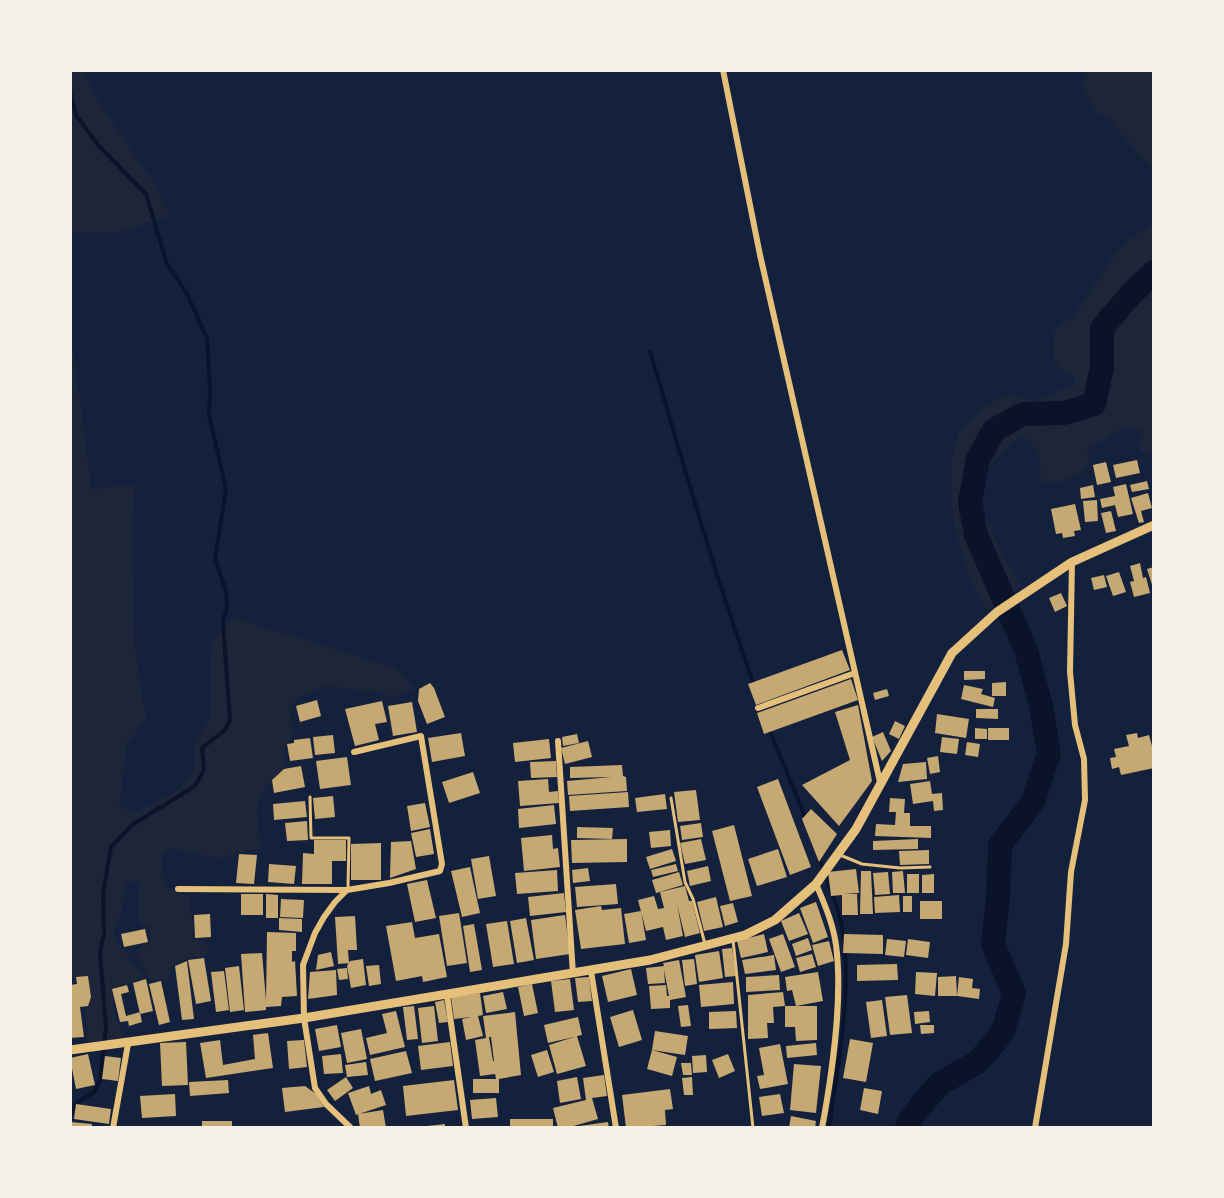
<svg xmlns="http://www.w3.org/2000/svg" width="1224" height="1198" font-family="Roboto,sans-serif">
<rect width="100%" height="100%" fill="#14213d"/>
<path fill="#1d2539" d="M71 70 84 71 98 101 157 188 169 216 117 233 71 232Z
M1086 71H1153V169L1107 118 1095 111 1082 87Z
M1153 224V457L1139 450 1141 430 1120 429 1087 450 1090 465C1078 478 1057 485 1040 482 1043 463 1039 442 1020 436L983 472 982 508 1001 553 1021 586 987 611 975 589 964 561 953 518 951 460 960 429 984 407 1011 393 1033 402 1075 384 1074 376C1049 365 1052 354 1055 329L1073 317 1112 258 1128 240Z
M70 323 91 489 135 485 132 529 135 646 146 720 127 743 119 808 138 811 179 789 195 769V742L210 717 211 642 234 618 396 668 415 689 394 697 374 692 325 686 298 698 290 709 293 733 284 750V769C254 794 253 811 262 848L217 858 169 848 161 854 164 880 169 890 191 897C189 909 194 925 194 939L209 947 206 955 184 960 172 966 169 979 149 980 135 951 150 942V928L139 922V881L126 883 122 912 113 933C122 950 134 962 144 978L112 989 114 1013 126 1039 87 1042 85 1013 91 997 88 976 70 979Z"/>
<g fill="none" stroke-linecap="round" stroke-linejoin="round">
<path stroke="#0b132b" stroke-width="4" d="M70 92 76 115 98 145 146 194 167 264 186 292 207 338 210 389 209 415 226 489 215 559 226 591 227 607 223 622 230 721 224 731 202 748 204 770 195 786 132 825 111 847 103 894 104 934 100 952 106 1028 100 1080 94 1092 74 1105 70 1117
M650 351C683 463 715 575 754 685
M769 729 806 819
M819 857C826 880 838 903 842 927 853 993 838 1062 829 1128"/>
<path stroke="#0b132b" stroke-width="24" d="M907 1128 910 1119 939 1084 978 1062 1003 1032 1014 993 993 944 998 897 1000 845 1033 802 1049 753 1041 706 1026 650 976 535 970 502 978 459 994 430 1023 414 1064 413 1094 404 1102 367V328L1132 293 1154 272"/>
</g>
<path fill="#c6a872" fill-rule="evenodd" d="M1137 460 1140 473 1116 478 1113 465Z
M1106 462 1111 482 1097 485 1093 465Z
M1147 481 1149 489 1132 492 1130 485Z
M1126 484 1133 514 1118 517 1115 505 1102 508 1100 499 1115 496 1113 487Z
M1093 485 1095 497 1081 499 1080 488Z
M1148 493 1152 508 1141 511 1144 522 1139 523 1131 498Z
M1097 500 1098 521 1085 522 1083 501Z
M1075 504 1081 530 1074 531 1075 536 1063 538 1062 533 1056 534 1051 509Z
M1111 511 1116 531 1106 533 1101 513Z
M1140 563 1143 578 1146 577 1150 593 1134 597 1130 582 1134 581 1130 566Z
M1154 567V588H1153L1147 569Z
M1119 572 1126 592 1113 596 1106 576Z
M1104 575 1107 587 1094 590 1091 578Z
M1061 593 1067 606 1055 612 1049 598Z
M842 650 850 670 756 705 748 684Z
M964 671H985V679L964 680Z
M851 679 858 700 764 734 757 713Z
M1006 682V696H992V683Z
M430 683 434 688 445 717 427 724 418 701 419 689Z
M964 685 983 689 981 694 995 698 993 707 961 699Z
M887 689 889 696 875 700 873 693Z
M317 700 321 716 300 722 296 706Z
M382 701 387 722 375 724 379 740 355 746 345 709Z
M412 702 417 732 393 736 388 706Z
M858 705 872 781 839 826 802 785 850 760 835 712Z
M976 709H998V719L976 718Z
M937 714 969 719 966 738 935 733Z
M895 721 905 726 899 739 889 734Z
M975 728 987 729V739H975Z
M988 728H1009V740H988Z
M883 732 891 751 882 761 872 737Z
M461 733 465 756 432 762 428 738Z
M1137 733 1138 738 1149 735 1154 753V768L1121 775 1119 767 1112 769 1110 758 1116 757 1114 749 1129 746 1126 735Z
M577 734 579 743 563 746 562 737Z
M333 735 335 753 315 755 313 737Z
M942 737 959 739 957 754 940 752Z
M310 738 313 758 290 761 287 744 294 743V740Z
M549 739 551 758 515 762 513 743Z
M588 741 592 757 565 764 561 748Z
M967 742 980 744 978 757 965 755Z
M938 756 940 772 930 774 927 758Z
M347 757 351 785 320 789 316 761Z
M556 761 557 777 531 778 530 762Z
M926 762 927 779 898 782 903 764Z
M622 765 623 776 626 777 627 791 568 795 567 781 612 777 570 778V767Z
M301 766 305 787 274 793 272 780 284 769Z
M473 772 480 793 449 803 442 782Z
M548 779 549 792 558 791 559 803 520 806 518 781Z
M778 779 811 867 790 875 757 787Z
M930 781 932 794 942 793 943 810 934 811 933 801 913 804 910 784Z
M696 790 700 820 678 822 674 792Z
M628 792 629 807 570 811 569 796Z
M665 794 667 809 637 812 635 798Z
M333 796 335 817 315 819 313 798Z
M890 798 905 799 904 813H910V826H931V838L875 836 876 824 895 825 896 812H889Z
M305 801 307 817 274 820 273 804Z
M425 803 430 827 411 831 407 806Z
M554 805 556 824 519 828 518 809Z
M811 809 837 834 819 862 802 819Z
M307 821 308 840 287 841 285 823Z
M701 823 703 837 682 840 680 826Z
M734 825 752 896 730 901 712 831Z
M577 827 613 828 612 839 577 838Z
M430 829 434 854 416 857 411 833Z
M670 830 671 846 651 848 649 832Z
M552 835 553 849 558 848 560 867 524 871 521 838Z
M627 839V862L572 863 571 840Z
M701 839 706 860 685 864 680 843Z
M918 839V849L873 850V841Z
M314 840H346V861H332V884H302L303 853 314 854Z
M411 841 416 869 390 878 391 842Z
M381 843V880H351V844Z
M672 849 676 861 650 869 646 857Z
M778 849 787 877 757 886 748 859Z
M929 850V864L900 865 899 851Z
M239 854 257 855 254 884 236 883Z
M489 856 496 896 478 899 471 859Z
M269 864 296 866 294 884 268 882Z
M676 864 678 871 653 877 651 870Z
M708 866 711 881 690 886 687 871Z
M470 867 480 913 462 917 451 871Z
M588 868 590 881 573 883 572 870Z
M856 869 859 893 844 894H857L858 915H842V895L831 896 828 872Z
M557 870 558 891 517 894 515 873Z
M861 871H871L873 914H860Z
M903 871 905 893H893L892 872Z
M679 872 683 885 656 893 652 880Z
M888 872 890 894 875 895 873 873Z
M907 874H919V893H907Z
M934 874V893H922V875Z
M427 880 436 918 415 922 407 884Z
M616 884 618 904 577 907 575 887Z
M685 886 689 901H692L700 933 685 937 677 904 683 936 666 940 663 927 646 931 638 900 654 896 658 909 664 908 660 892Z
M564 893 566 912 530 916 528 897Z
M241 894H263V915H241Z
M266 894 278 895V918H266Z
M899 895 900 912 875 913 874 897Z
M903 896H912V912H903Z
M716 897 723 927 704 931 697 902Z
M281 899 304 900 303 918 280 917Z
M920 901H942V919H920Z
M816 902 828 937 813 943 800 908Z
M733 903 738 922 725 926 720 906Z
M601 906 602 910 621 908 625 944 581 949 575 910Z
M641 911 646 940 629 943 624 914Z
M459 913 467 963 447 966 439 916Z
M799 913 808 934 789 941 781 921Z
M210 914 211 937 195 938 194 915Z
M565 915 570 954 536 959 531 920Z
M355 916 357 950H348L349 963 338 964 335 917Z
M279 918 302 919V932L279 930Z
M526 918 534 960 517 963 510 921Z
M507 921 514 964 493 967 486 924Z
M412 922 415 938 439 934 447 977 423 982 422 976 396 981 386 926Z
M474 924 482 970 470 972 463 926Z
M145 929 148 942 124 947 121 934Z
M267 932 296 933V951H292V962L295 961 297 996 282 997 281 1006 266 1007V1010L245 1012 241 954 262 953 266 1000Z
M764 934 768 952 741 958 737 941Z
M783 934 795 967 781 972 769 939Z
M844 934 883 935V954L843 953Z
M808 938 812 950 796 956 792 944Z
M887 939 906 941 904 957 885 955Z
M908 939 930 942 928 958 906 955Z
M829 941 834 961 818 966 812 945Z
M732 948 736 976 725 977 722 949Z
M719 951 723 978 699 982 695 955Z
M331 952 334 966 316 970 318 955Z
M812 954 816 967 800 972 796 958Z
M774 955 776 970 745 974 742 960Z
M204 958 211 1001 196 1004 188 960Z
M363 959 366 985 351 988 347 966 350 961Z
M694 959 697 984 685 986 682 960Z
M679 960 686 997 670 1000V1008L651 1009 649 986 666 985 667 996H669L664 970 665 983 648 984 646 968 664 966 663 963Z
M187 961 194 1019 182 1020 175 966Z
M897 964 898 980 857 981V965Z
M379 965 381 984 369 986 366 966Z
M239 966 244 1010 230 1012 225 968Z
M347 968 348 979 339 980 337 969Z
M631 969 637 995 608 1002 602 976Z
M336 970 337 995 308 999 310 972Z
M224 971 229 1010 216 1012 211 972Z
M818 972 823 1001 796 1006H817V1040L796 1041 795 1027H785V1006L773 1007 774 1023H767L768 1038 748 1039V995L783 992 785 1006H796L792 990 787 991 785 977Z
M916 972 937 973 935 996 915 994Z
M779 975 780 990 746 992V977Z
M88 976 91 997 88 1006 80 1007 84 1037 70 1038V985L77 984 76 977Z
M956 976 957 996H938V977Z
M589 977 592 1001 578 1002 575 978Z
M959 977 973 979 972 988 980 989 979 999 957 996Z
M146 979 153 1011 140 1014 133 983Z
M570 979 574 1010 555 1012 551 981Z
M161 981 170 1022 159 1025 149 984Z
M733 982 734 1004 701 1007 699 985Z
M532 984 538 1013 524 1016 518 987Z
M127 985 129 992 121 994 126 1016 140 1012 142 1022 129 1026 128 1021 120 1022 112 989Z
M503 992 507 1009 486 1013 483 996Z
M480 993 483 1015 478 1016 483 1036 466 1040 462 1019 471 1017 454 1019 451 997Z
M907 995 912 1033 890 1035 885 997Z
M444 1000 448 1022 439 1023 435 1002Z
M882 1000 887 1036 871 1038 866 1002Z
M688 1005 691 1026 681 1027 678 1006Z
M414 1006 418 1039 407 1040 403 1007Z
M434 1006 438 1041 422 1043 418 1008Z
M633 1010 642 1040 619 1047 610 1017Z
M396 1011 405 1047 370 1055 366 1038 387 1033 382 1014Z
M736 1011 737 1028 709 1029V1012Z
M929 1011 930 1022 915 1024 914 1012Z
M515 1012 521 1075 499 1079V1093H473V1079H496L495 1074 480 1076 475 1040 486 1038 483 1016ZM489 1037H491L494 1061H493Z
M578 1017 582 1035 577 1036 586 1066 557 1074 549 1045 574 1037 548 1043 544 1025Z
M337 1025 341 1047 319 1051 315 1029Z
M920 1025H934V1033L921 1034Z
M361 1029 367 1059 347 1063 341 1033Z
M655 1031 688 1036 685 1055 652 1050Z
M268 1033 273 1068 206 1078 200 1043 220 1040 223 1065 255 1059 253 1035Z
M850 1039 873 1043 866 1082 843 1078Z
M304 1040 307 1067 289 1069 287 1041Z
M186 1042 188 1085 162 1086 160 1043Z
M450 1042 453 1066 421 1070 418 1046Z
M816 1043 817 1055 787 1058 786 1046Z
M780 1044 788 1084 760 1089 757 1076 764 1075 759 1048Z
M547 1050 554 1072 538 1077 531 1055Z
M652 1050 677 1057 672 1076 647 1069Z
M406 1051 412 1073 375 1081 370 1059Z
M88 1054 95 1085 76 1089 70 1058Z
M341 1054 343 1073 324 1074 322 1056Z
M728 1054 735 1071 719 1078 712 1060Z
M706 1055 707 1072 693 1073 692 1056Z
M105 1056 121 1058 118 1081 102 1079Z
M366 1062 368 1075 347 1077 345 1065Z
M681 1063H691L692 1075H683Z
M794 1064 821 1066 816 1113 790 1110Z
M604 1075 607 1096 592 1098 598 1119 567 1128H558L553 1108 586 1100 583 1078Z
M346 1077 353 1088 335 1101 327 1090Z
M577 1077 581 1099 560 1103 557 1081Z
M692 1077 693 1095H684L682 1078Z
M228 1080 229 1093 190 1096 189 1082Z
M454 1080 458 1110 406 1116 403 1086Z
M305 1086 316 1094 324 1107 285 1112 282 1088Z
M369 1086 371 1094 381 1090 386 1105 356 1115 348 1093Z
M864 1088 882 1091 878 1114 860 1110Z
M670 1089 673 1109 665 1110 666 1125 626 1128 622 1095Z
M175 1094 176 1116 142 1118 140 1096Z
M780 1094 784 1113 762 1116 759 1097Z
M496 1098 498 1117 472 1119 470 1100Z
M76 1104 111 1109 109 1124 74 1119Z
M383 1110 386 1128H360L358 1114Z
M791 1116 816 1121 815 1128H789Z
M510 1119H553V1128H510Z
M202 1121H232V1128H202Z
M71 1122 92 1124V1128H71Z
M608 1122 609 1128H579V1126Z
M445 1124V1128H427V1126Z"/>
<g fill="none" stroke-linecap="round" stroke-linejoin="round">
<path stroke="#e5c07b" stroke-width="3" d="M310 797 311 838H349L348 888
M671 798 685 882 693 899 705 944
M840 855 862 864 900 868 930 867
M733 940 753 1128"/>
<path stroke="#e5c07b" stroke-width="6" d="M723 70 760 255 880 782
M758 708 855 673
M558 741 573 974
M816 884C824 903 833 923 836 945 843 997 832 1075 822 1128
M178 889 347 890 389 883 440 871 442 864 421 736 354 752
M347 890 335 902 324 917 315 933 303 965 304 1018 315 1088 326 1104 351 1128
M591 971 616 1128
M447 995 466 1128
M113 1128 128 1044
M1035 1128 1066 944 1071 872 1085 800 1084 759 1075 725 1070 672 1072 562"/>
<path stroke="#e5c07b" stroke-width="9" d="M70 1050 304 1018 650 960 745 935 775 920 816 884 856 829 952 653 997 612 1072 562 1154 525"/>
</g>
<rect width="1224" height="1198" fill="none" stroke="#f6f1e7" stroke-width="144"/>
</svg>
